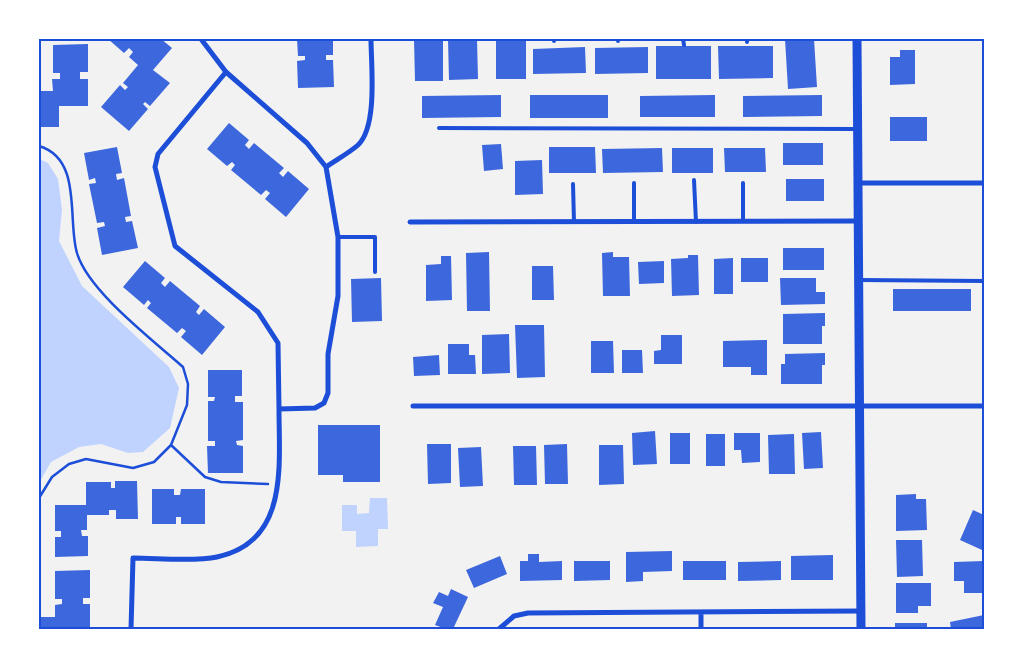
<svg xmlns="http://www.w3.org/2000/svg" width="1023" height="668" font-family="'Space Grotesk',sans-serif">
<rect width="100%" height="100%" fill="#f2f2f2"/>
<path fill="#bfd3fe" d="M39 159 48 163 58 179 62 210 59 241 82 286 169 367 179 388 170 428 143 452 128 453 101 444 79 447 51 462 39 483Z
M370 498H387L388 529H378V546L356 547V531H342V505H357V514L369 513Z"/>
<path fill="#3d67dc" d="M108 39H161L172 48 153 70 170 83 150 106 145 102 143 104 148 109 129 131 101 107 120 85 125 90 128 87 123 83 138 65 129 57 133 52 129 48 124 53Z
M297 39H333V55H326V60H333L334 87 298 88 297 61 305 60V56H298Z
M414 39H443V81H415Z
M448 39H477L478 79 449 80Z
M496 39H526V79H496Z
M785 39H814L817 87 788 89Z
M88 44V72H80V79H88V106H59V127H39V91H53L52 79H60V73H53V45Z
M656 46H711V79H656Z
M718 46H773V78L719 79Z
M585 47 586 73 533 74V49Z
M648 47V73L595 74V48Z
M900 50H915V84L890 85V57H900Z
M501 95V117L422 118V96Z
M530 95H608V118H530Z
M715 95V117H640V96Z
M822 95V116L743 117V96Z
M890 117H927V141H890Z
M229 123 249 140 245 145 249 149 254 143 284 168 279 173 283 177 288 171 309 189 286 217 265 199 270 193 266 190 261 195 231 170 235 165 232 162 227 166 207 149Z
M783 143H823V165H783Z
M501 144 503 169 484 171 482 145Z
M117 147 122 173 116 174 117 180 124 178 131 216 125 217 126 222 132 221 138 248 102 255 97 228 105 226 104 222 97 223 89 184 96 183 95 178 89 180 84 153Z
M549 147H595L596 173H549Z
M662 148 663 172 603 173 602 149Z
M672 148H713V173H672Z
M724 148H765L766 172H725Z
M542 160 543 194 515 195V161Z
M786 179H824V201H786Z
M783 248H824V270H783Z
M489 252 490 311H467L466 253Z
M613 252V257H629L630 296H603L602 253Z
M688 255H698L699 295 672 296 671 259 688 258Z
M441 256H451L452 300 426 301V265L441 264Z
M733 258V294H714V259Z
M741 258H768V282H741Z
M145 261 165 278 161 283 165 287 170 281 200 306 196 312 199 315 204 309 225 327 202 355 181 337 186 331 182 328 177 333 147 308 151 303 148 300 144 305 123 287Z
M664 261V283L639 284 638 262Z
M532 266H553L554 300H532Z
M381 278 382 321 352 322 351 279Z
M780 278H816V292H825V304L781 305Z
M893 289H971V311H893Z
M825 313V326H822V344H783V314Z
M515 325H544L545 377 517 378Z
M509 334 510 373 482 374V335Z
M661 335H682V364H654V351L661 350Z
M767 340V375H751V367H723V341Z
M591 341H613L614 373H591Z
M448 344H469V355H475L476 374H448Z
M622 350H642L643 373H622Z
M825 353V365H822V384H781V364H785V354Z
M439 355 440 375 414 376 413 357Z
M208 370H242V396H235V402H243V440L236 441 237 445 243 446V473H208L207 446H215V441H208V401H214L215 397H208Z
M318 425H380V482H343V475H318Z
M655 431 657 464 633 465 632 433Z
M821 432 823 468 804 469 802 433Z
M670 433H690V464H670Z
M734 433H760V462L742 463 741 450H734Z
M706 434H725V466H706Z
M794 434 795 474H769L768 435Z
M427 444H451V483L428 484Z
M567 444 568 484H545L544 445Z
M599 445H623L624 484 599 485Z
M513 446H536L537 485H514Z
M481 447 483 486 460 487 458 448Z
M115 481H137L138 519H116V510H109V515H87V530H81L82 536H88V556L55 557V537H61V531H55V505H86V482H111V488H115Z
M152 489H174V495H180L181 489H205V524H181V517H176V524H152Z
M916 494V499H926L927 530 896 531V495Z
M973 510 984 515V545L982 550 960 540Z
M896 540H922L923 576 897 577Z
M672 551V571L643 572V581L626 582V552Z
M528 554H539V562L562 561V580L520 581V561H528Z
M833 555V580H791V556Z
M500 556 507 574 474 588 466 570Z
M574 561H610V580L574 581Z
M683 561H726V580H683Z
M781 561V580L738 581V562Z
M984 561V593H964V581H954V562Z
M90 570V598H83V604H90V629H39V617H55V605L62 604V599H55V571Z
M896 583H931V606H918V613H896Z
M451 589 468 597 453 629H446L435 625 443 607 433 603 439 592 448 596Z
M984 615V629H951L950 622Z
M895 623H927V629H895Z"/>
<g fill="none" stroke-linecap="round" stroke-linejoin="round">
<path stroke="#1d4ed8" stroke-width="2.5" d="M39 146C83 159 67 220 77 253 88 291 153 340 183 367L188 384 187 405 171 445 154 462 133 468 86 459 69 464 52 477 39 498
M171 445 205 477 221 482 268 484"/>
<path stroke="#1d4ed8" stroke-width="4" d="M554 39V41
M618 39V41
M683 39 684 45
M747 39V42
M439 128 858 129
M694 180 696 222
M743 183V221
M573 184 574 222
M634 222V183
M338 237H375V272
M859 280 984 281"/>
<path stroke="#1d4ed8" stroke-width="5" d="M226 72 158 154 155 167 175 246 258 312 278 343 279 409
M326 167C336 160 349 153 358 145 378 126 371 65 371 39
M858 183H984
M410 222 858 221
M413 406H984
M701 612V629
M131 629 133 558C157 558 194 562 217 557 289 542 279 466 279 409L315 408 324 403 328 393V354L338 296V237L326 167 307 143 226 72 201 39
M499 629 514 616 528 613 861 611"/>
<path stroke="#1d4ed8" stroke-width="9" d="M857 39 861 629"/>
</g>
<rect width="1023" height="668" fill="none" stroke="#ffffff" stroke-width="80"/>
<rect x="40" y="40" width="943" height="588" fill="none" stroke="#1d4ed8" stroke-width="2"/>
</svg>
